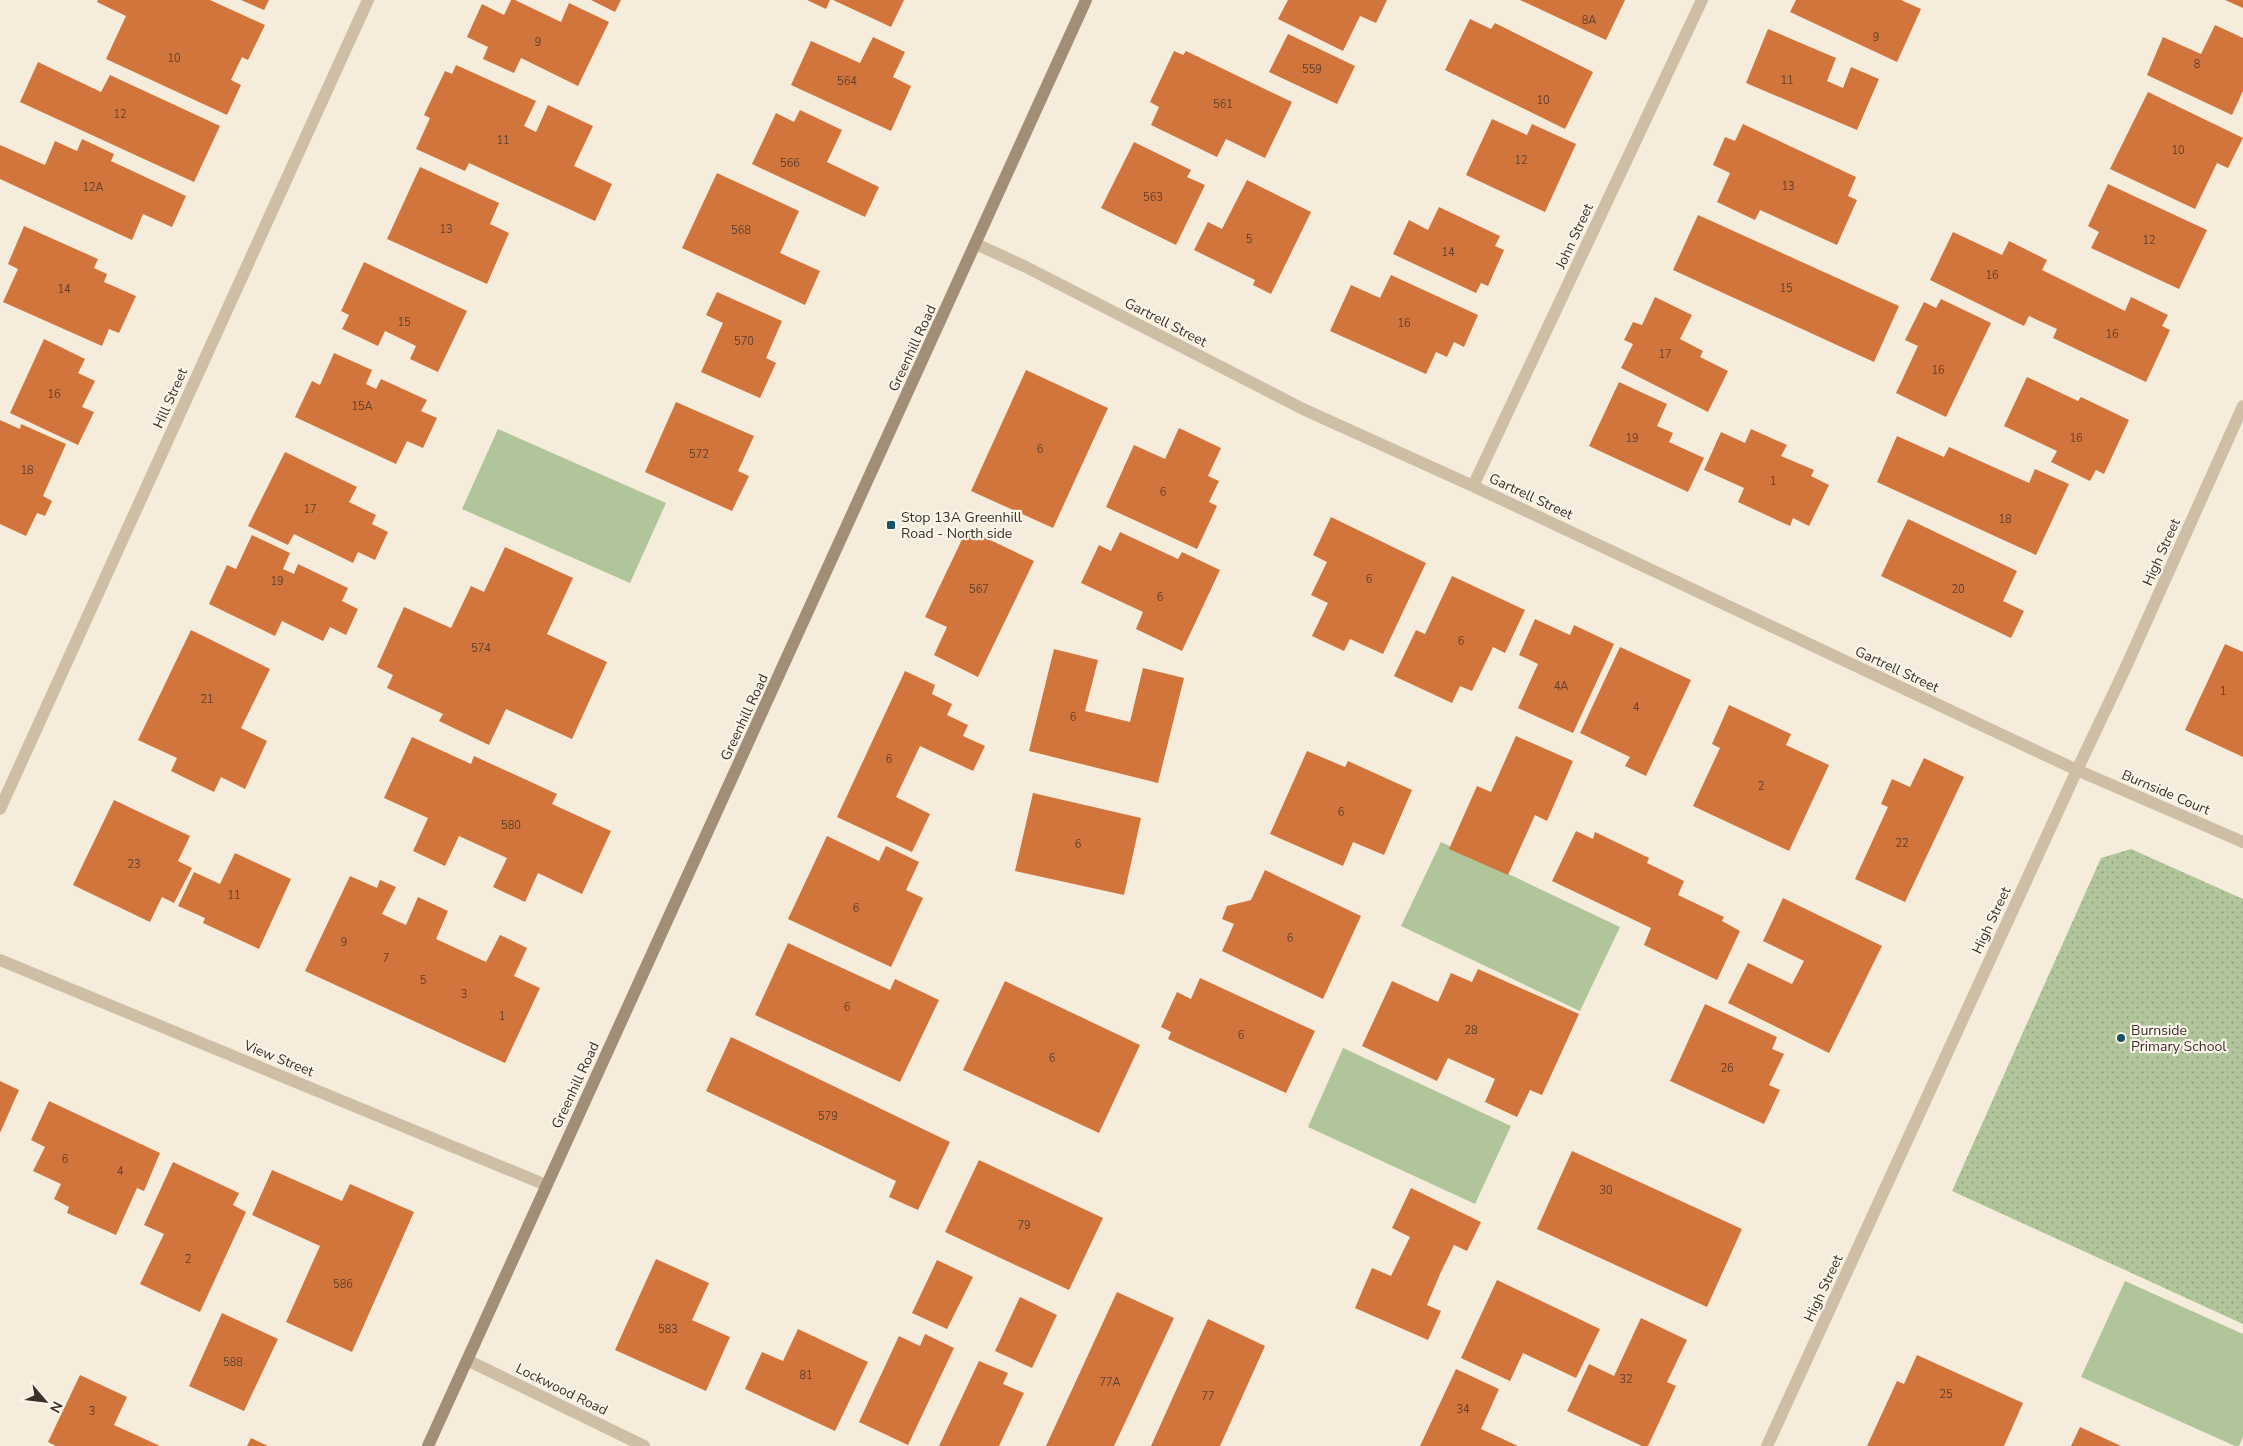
<svg xmlns="http://www.w3.org/2000/svg" width="2243" height="1446" font-family="'Nunito Sans',sans-serif">
<defs>
<pattern id="green-dots" width="8" height="8" patternUnits="userSpaceOnUse" patternTransform="scale(1.25)"><rect width="8" height="8" fill="#b1c59a"/><path d="M2 2h.1M6 6h.1" fill="none" stroke="#91a07e" stroke-width="1.8" stroke-linecap="round"/></pattern>
</defs>
<rect width="100%" height="100%" fill="#f5ecdc"/>
<path fill="url(#green-dots)" d="M2131 849 2243 899V1324L1952 1191 2101 858Z"/>
<path fill="#b1c59a" d="M498 429 666 503 630 583 462 509Z
M1441 842 1620 927 1580 1011 1401 926Z
M1343 1048 1511 1126 1475 1204 1308 1127Z
M2125 1281 2243 1334V1437L2239 1446H2235L2081 1377Z"/>
<path fill="#d2753d" d="M98 0H210L265 25 248 60 242 57 231 80 241 85 227 115 106 59 126 16 97 2Z
M241 0H269L264 10Z
M511 0H515L561 22 569 3 609 22 578 86 521 58 514 73 483 59 488 47 467 37 482 4 504 15Z
M591 0H621L615 12Z
M807 0H830L826 9Z
M833 0H904L891 27Z
M1288 0H1387L1376 23 1360 16 1343 51 1278 19Z
M1520 0H1625L1606 40Z
M1796 0H1901L1921 9 1897 62 1790 12Z
M2225 0H2243V8Z
M1470 19 1491 29 1495 23 1593 72 1565 129 1445 70Z
M2215 25 2243 38V91L2232 115 2147 75 2163 37 2201 54Z
M1768 29 1836 58 1827 81 1843 88 1851 67 1879 79 1857 130 1746 83Z
M1288 34 1355 66 1337 104 1269 72Z
M873 37 905 52 893 77 911 86 891 131 791 85 811 41 860 63Z
M1174 51 1183 55 1186 51 1292 102 1265 158 1226 139 1217 157 1151 125 1159 107 1150 102Z
M38 62 101 92 110 75 220 126 194 182 20 102Z
M456 65 536 101 524 126 536 132 548 105 593 126 574 166 612 184 595 221 469 163 465 171 416 149 430 118 424 115 445 71 452 74Z
M2148 92 2243 138 2228 168 2217 163 2195 209 2110 169Z
M800 110 842 130 827 162 879 187 865 217 752 164 776 113 794 122Z
M1492 119 1527 135 1532 124 1576 144 1545 212 1466 175Z
M1743 124 1856 177 1848 196 1857 200 1837 245 1760 210 1755 220 1717 202 1730 173 1713 165 1725 137 1735 141Z
M82 139 114 154 111 161 186 196 172 227 143 214 132 240 0 179V145L45 165 55 141 77 151Z
M1134 142 1191 170 1187 177 1205 185 1176 245 1101 208Z
M420 167 499 203 490 224 509 233 487 284 387 239Z
M717 173 799 211 780 253 820 271 805 305 682 248Z
M1247 180 1311 212 1271 294 1253 285 1255 280 1194 250 1208 222 1222 229Z
M2108 184 2207 230 2179 289 2091 248 2099 232 2088 226Z
M1439 207 1500 236 1495 246 1504 250 1488 286 1481 283 1476 293 1393 254 1409 220 1428 230Z
M1698 215 1899 306 1874 362 1673 270Z
M24 226 98 259 94 268 107 274 104 282 136 296 119 333 109 329 102 346 3 302 18 269 8 264Z
M1953 232 2002 255 2009 241 2047 260 2042 270 2125 311 2131 297 2168 315 2162 326 2170 330 2146 382 2053 338 2057 329 2029 316 2024 326 1930 280Z
M364 262 467 311 438 372 410 359 416 346 385 331 378 346 342 329 349 315 341 311Z
M1391 275 1478 315 1464 347 1454 342 1447 357 1436 352 1426 374 1330 331 1351 285 1380 298Z
M717 292 782 321 766 358 776 363 760 398 701 372 723 323 706 315Z
M1655 297 1692 315 1680 339 1703 351 1700 357 1728 371 1708 412 1621 368 1633 344 1624 340 1633 322 1642 325Z
M1941 299 1991 323 1946 417 1896 393 1918 346 1905 340 1924 302 1936 308Z
M44 339 85 359 78 373 95 381 82 407 94 412 78 445 10 413Z
M334 353 372 370 366 384 376 389 381 379 427 400 421 411 437 418 423 448 407 441 396 464 295 417 312 381 320 385Z
M1026 370 1108 408 1053 528 971 491Z
M2027 377 2078 401 2081 397 2129 420 2104 474 2096 470 2090 481 2051 462 2057 451 2004 426Z
M1619 382 1667 404 1657 426 1673 433 1669 442 1704 458 1688 492 1589 446Z
M676 402 754 436 738 471 749 476 732 511 645 472Z
M0 420 20 429 21 424 66 444 43 496 52 501 45 516 37 513 26 536 0 524Z
M1179 428 1221 448 1208 476 1219 481 1209 502 1217 506 1197 549 1106 507 1134 445 1165 459Z
M1751 429 1787 445 1781 456 1814 470 1811 476 1829 485 1809 526 1793 518 1790 526 1738 502 1744 488 1704 470 1721 432 1745 443Z
M1897 436 1944 457 1949 447 2029 483 2035 469 2069 484 2036 555 1877 482Z
M285 452 357 487 349 502 376 515 372 524 388 532 375 560 358 552 353 563 294 534 288 545 248 526Z
M1331 517 1426 563 1383 654 1350 639 1344 651 1312 636 1328 603 1311 595 1327 562 1313 555Z
M1908 519 2017 571 2003 601 2024 611 2011 638 1881 576Z
M967 529 1034 561 978 677 934 655 947 627 925 617Z
M1120 532 1178 559 1182 552 1220 570 1182 651 1136 629 1143 612 1081 583 1099 545 1111 551Z
M252 535 290 553 283 569 294 574 298 564 348 588 342 601 358 609 346 635 330 627 323 641 282 621 275 636 209 604 227 565 236 569Z
M505 547 573 578 547 634 607 662 572 739 506 709 489 745 439 721 443 714 387 688 393 675 377 667 404 607 451 628 471 586 484 592Z
M1452 576 1525 610 1505 653 1493 647 1472 691 1460 686 1452 703 1394 676 1416 630 1425 634Z
M1535 619 1570 635 1574 625 1614 644 1573 733 1518 708 1538 664 1519 655Z
M191 630 270 669 241 728 267 741 245 789 221 777 214 792 171 771 177 758 138 740Z
M2225 644 2243 652V757L2185 730Z
M1620 647 1691 680 1646 776 1625 766 1630 757 1580 733Z
M1054 649 1098 660 1085 711 1130 722 1143 668 1184 678 1158 783 1029 751Z
M905 671 935 685 932 694 952 704 947 715 968 725 963 736 985 746 973 771 920 746 896 797 930 814 912 852 837 817Z
M1729 705 1791 734 1786 745 1829 765 1789 851 1693 806 1720 748 1712 744Z
M1516 736 1573 761 1547 821 1535 815 1508 875 1449 849 1477 786 1491 792Z
M412 737 471 764 474 756 557 794 552 804 611 831 582 894 538 873 525 902 493 887 507 858 459 836 445 866 413 851 428 818 384 798Z
M1307 751 1345 767 1348 761 1412 790 1384 855 1353 842 1343 866 1270 834Z
M1924 758 1964 777 1905 902 1855 879 1888 807 1881 804 1892 779 1910 787Z
M1033 793 1141 818 1124 895 1015 871Z
M114 800 190 836 178 861 192 868 174 903 162 897 150 922 73 885Z
M1576 831 1593 839 1595 832 1649 858 1647 863 1684 881 1678 895 1724 917 1722 921 1740 931 1717 980 1644 945 1651 928 1552 881Z
M827 836 879 861 886 846 919 862 906 890 923 898 891 967 788 919Z
M235 853 291 879 259 949 203 923 205 918 178 906 194 872 220 884Z
M1265 870 1361 916 1323 999 1222 951 1234 924 1222 919 1227 906 1251 900Z
M350 876 377 888 380 880 396 887 382 914 406 925 418 897 448 911 436 939 486 962 500 935 527 948 514 976 540 988 505 1063 305 971Z
M1783 898 1882 946 1829 1053 1728 1003 1748 963 1792 984 1804 961 1763 941Z
M788 943 890 990 895 979 939 1000 900 1082 755 1015Z
M1478 969 1579 1014 1542 1095 1530 1090 1517 1117 1485 1102 1495 1079 1448 1058 1437 1081 1362 1046 1392 981 1438 1002 1451 973 1472 982Z
M1200 978 1315 1031 1286 1093 1168 1039 1171 1032 1161 1027 1177 992 1191 999Z
M1005 981 1140 1045 1099 1133 963 1070Z
M1705 1004 1777 1037 1772 1049 1784 1054 1769 1085 1780 1090 1764 1124 1670 1081Z
M731 1037 950 1142 918 1210 889 1197 896 1181 706 1091Z
M0 1081 19 1090 0 1133Z
M49 1101 160 1153 144 1191 137 1188 116 1235 67 1213 69 1207 54 1199 61 1184 33 1171 45 1147 31 1140Z
M1572 1151 1742 1229 1707 1307 1537 1229Z
M979 1160 1103 1218 1069 1290 945 1232Z
M173 1162 239 1193 233 1205 246 1212 200 1312 140 1284 164 1234 144 1225Z
M272 1170 342 1201 350 1184 414 1212 352 1352 286 1322 320 1246 252 1215Z
M1411 1188 1481 1222 1467 1251 1454 1245 1440 1274 1427 1305 1441 1311 1428 1340 1355 1308 1372 1268 1391 1276 1410 1237 1392 1228Z
M656 1259 709 1283 692 1320 730 1337 706 1391 615 1350Z
M937 1260 973 1277 947 1329 912 1313Z
M1497 1280 1600 1329 1576 1378 1523 1353 1510 1381 1461 1358Z
M1117 1292 1174 1318 1114 1446H1046Z
M1020 1297 1057 1315 1032 1368 995 1351Z
M222 1313 278 1339 244 1411 189 1386Z
M1641 1318 1687 1340 1667 1382 1676 1386 1648 1446H1642L1567 1411 1589 1364 1614 1376Z
M1208 1319 1265 1346 1220 1446H1151Z
M798 1329 868 1362 835 1431 745 1389 762 1352 783 1361Z
M925 1334 954 1348 908 1445 859 1422 899 1336 920 1346Z
M1917 1355 2023 1403 2004 1446H1867L1897 1381 1904 1384Z
M979 1361 1008 1373 1003 1384 1024 1393 999 1446H939Z
M1456 1369 1499 1389 1481 1429 1518 1446H1420Z
M80 1375 127 1397 114 1425 160 1446H56L48 1442Z
M2080 1427 2121 1446H2071Z
M251 1438 268 1446H247Z"/>
<g fill="none" stroke-linecap="round" stroke-linejoin="round">
<path stroke="#cebea6" stroke-width="12" d="M976 244 1026 267 1303 409 1473 486 2077 770 2243 842
M1473 486 1702 0
M0 809 368 0
M0 960 546 1185
M467 1360 644 1446
M1767 1446 2077 770 2125 669 2243 406"/>
<path stroke="#a28d77" stroke-width="12" d="M428 1446 1086 0"/>
</g>
<g fill="#195260" stroke="#fcf5e9" stroke-width="2">
<rect x="886" y="520" width="10" height="10" rx="2.5"/>
<circle cx="2121" cy="1038" r="5"/>
</g>
<g text-anchor="middle" stroke-width="4.5" stroke-linejoin="round" paint-order="stroke">
<g font-size="11" fill="#60412d">
<text x="1589" y="24">8A</text>
<text x="1876" y="41">9</text>
<text x="538" y="46">9</text>
<text x="174" y="62">10</text>
<text x="2197" y="68">8</text>
<text x="1312" y="73">559</text>
<text x="1787" y="84">11</text>
<text x="847" y="85">564</text>
<text x="1543" y="104">10</text>
<text x="1223" y="108">561</text>
<text x="120" y="118">12</text>
<text x="503" y="144">11</text>
<text x="2178" y="154">10</text>
<text x="1521" y="164">12</text>
<text x="790" y="167">566</text>
<text x="1788" y="190">13</text>
<text x="93" y="191">12A</text>
<text x="1153" y="201">563</text>
<text x="446" y="233">13</text>
<text x="741" y="234">568</text>
<text x="1249" y="243">5</text>
<text x="2149" y="244">12</text>
<text x="1448" y="256">14</text>
<text x="1992" y="279">16</text>
<text x="1786" y="292">15</text>
<text x="64" y="293">14</text>
<text x="404" y="326">15</text>
<text x="1404" y="327">16</text>
<text x="2112" y="338">16</text>
<text x="744" y="345">570</text>
<text x="1665" y="358">17</text>
<text x="1938" y="374">16</text>
<text x="54" y="398">16</text>
<text x="362" y="410">15A</text>
<text x="1632" y="442">19</text>
<text x="2076" y="442">16</text>
<text x="1040" y="453">6</text>
<text x="699" y="458">572</text>
<text x="27" y="474">18</text>
<text x="1773" y="485">1</text>
<text x="1163" y="496">6</text>
<text x="310" y="513">17</text>
<text x="2005" y="523">18</text>
<text x="1369" y="583">6</text>
<text x="277" y="585">19</text>
<text x="979" y="593">567</text>
<text x="1958" y="593">20</text>
<text x="1160" y="601">6</text>
<text x="1461" y="645">6</text>
<text x="481" y="652">574</text>
<text x="1561" y="690">4A</text>
<text x="2223" y="695">1</text>
<text x="207" y="703">21</text>
<text x="1636" y="711">4</text>
<text x="1073" y="721">6</text>
<text x="889" y="763">6</text>
<text x="1761" y="790">2</text>
<text x="1341" y="816">6</text>
<text x="511" y="829">580</text>
<text x="1902" y="847">22</text>
<text x="1078" y="848">6</text>
<text x="134" y="868">23</text>
<text x="234" y="899">11</text>
<text x="856" y="912">6</text>
<text x="1290" y="942">6</text>
<text x="344" y="946">9</text>
<text x="386" y="962">7</text>
<text x="423" y="984">5</text>
<text x="464" y="998">3</text>
<text x="847" y="1011">6</text>
<text x="502" y="1020">1</text>
<text x="1471" y="1034">28</text>
<text x="1241" y="1039">6</text>
<text x="1052" y="1062">6</text>
<text x="1727" y="1072">26</text>
<text x="828" y="1120">579</text>
<text x="65" y="1163">6</text>
<text x="120" y="1175">4</text>
<text x="1606" y="1194">30</text>
<text x="1024" y="1229">79</text>
<text x="188" y="1263">2</text>
<text x="343" y="1288">586</text>
<text x="668" y="1333">583</text>
<text x="233" y="1366">588</text>
<text x="806" y="1379">81</text>
<text x="1626" y="1383">32</text>
<text x="1110" y="1386">77A</text>
<text x="1946" y="1398">25</text>
<text x="1208" y="1400">77</text>
<text x="1463" y="1413">34</text>
<text x="92" y="1415">3</text>
</g>
<g font-size="14" fill="#3a3028" stroke="#fcf5e9">
<text transform="translate(1574 236) rotate(-65)" y="5">John Street</text>
<text transform="translate(1166 322) rotate(27)" y="5">Gartrell Street</text>
<text transform="translate(912 348) rotate(-65)" y="5">Greenhill Road</text>
<text transform="translate(170 398) rotate(-66)" y="5">Hill Street</text>
<text transform="translate(1531 496) rotate(25)" y="5">Gartrell Street</text>
<text transform="translate(2161 552) rotate(-66)" y="5">High Street</text>
<text transform="translate(1897 669) rotate(25)" y="5">Gartrell Street</text>
<text transform="translate(744 717) rotate(-65)" y="5">Greenhill Road</text>
<text transform="translate(2166 792) rotate(23)" y="5">Burnside Court</text>
<text transform="translate(1991 920) rotate(-65)" y="5">High Street</text>
<text transform="translate(279 1058) rotate(22)" y="5">View Street</text>
<text transform="translate(575 1085) rotate(-65)" y="5">Greenhill Road</text>
<text transform="translate(1823 1288) rotate(-65)" y="5">High Street</text>
<text transform="translate(562 1389) rotate(26)" y="5">Lockwood Road</text>
</g>
<g font-size="14" fill="#3a3028" stroke="#fcf5e9" text-anchor="start">
<text x="901" y="522">Stop 13A Greenhill<tspan x="901" dy="16">Road - North side</tspan></text>
<text x="2131" y="1035">Burnside<tspan x="2131" dy="16">Primary School</tspan></text>
</g>
</g>
<g transform="translate(45 1401) rotate(118)" stroke="#fcf5e9" stroke-width="4" paint-order="stroke">
<path d="M0-4L9 19L0 12L-9 19Z" fill="#3a3028"/>
<text y="-8" font-size="14" font-weight="bold" text-anchor="middle" fill="#3a3028">N</text>
</g>
</svg>
